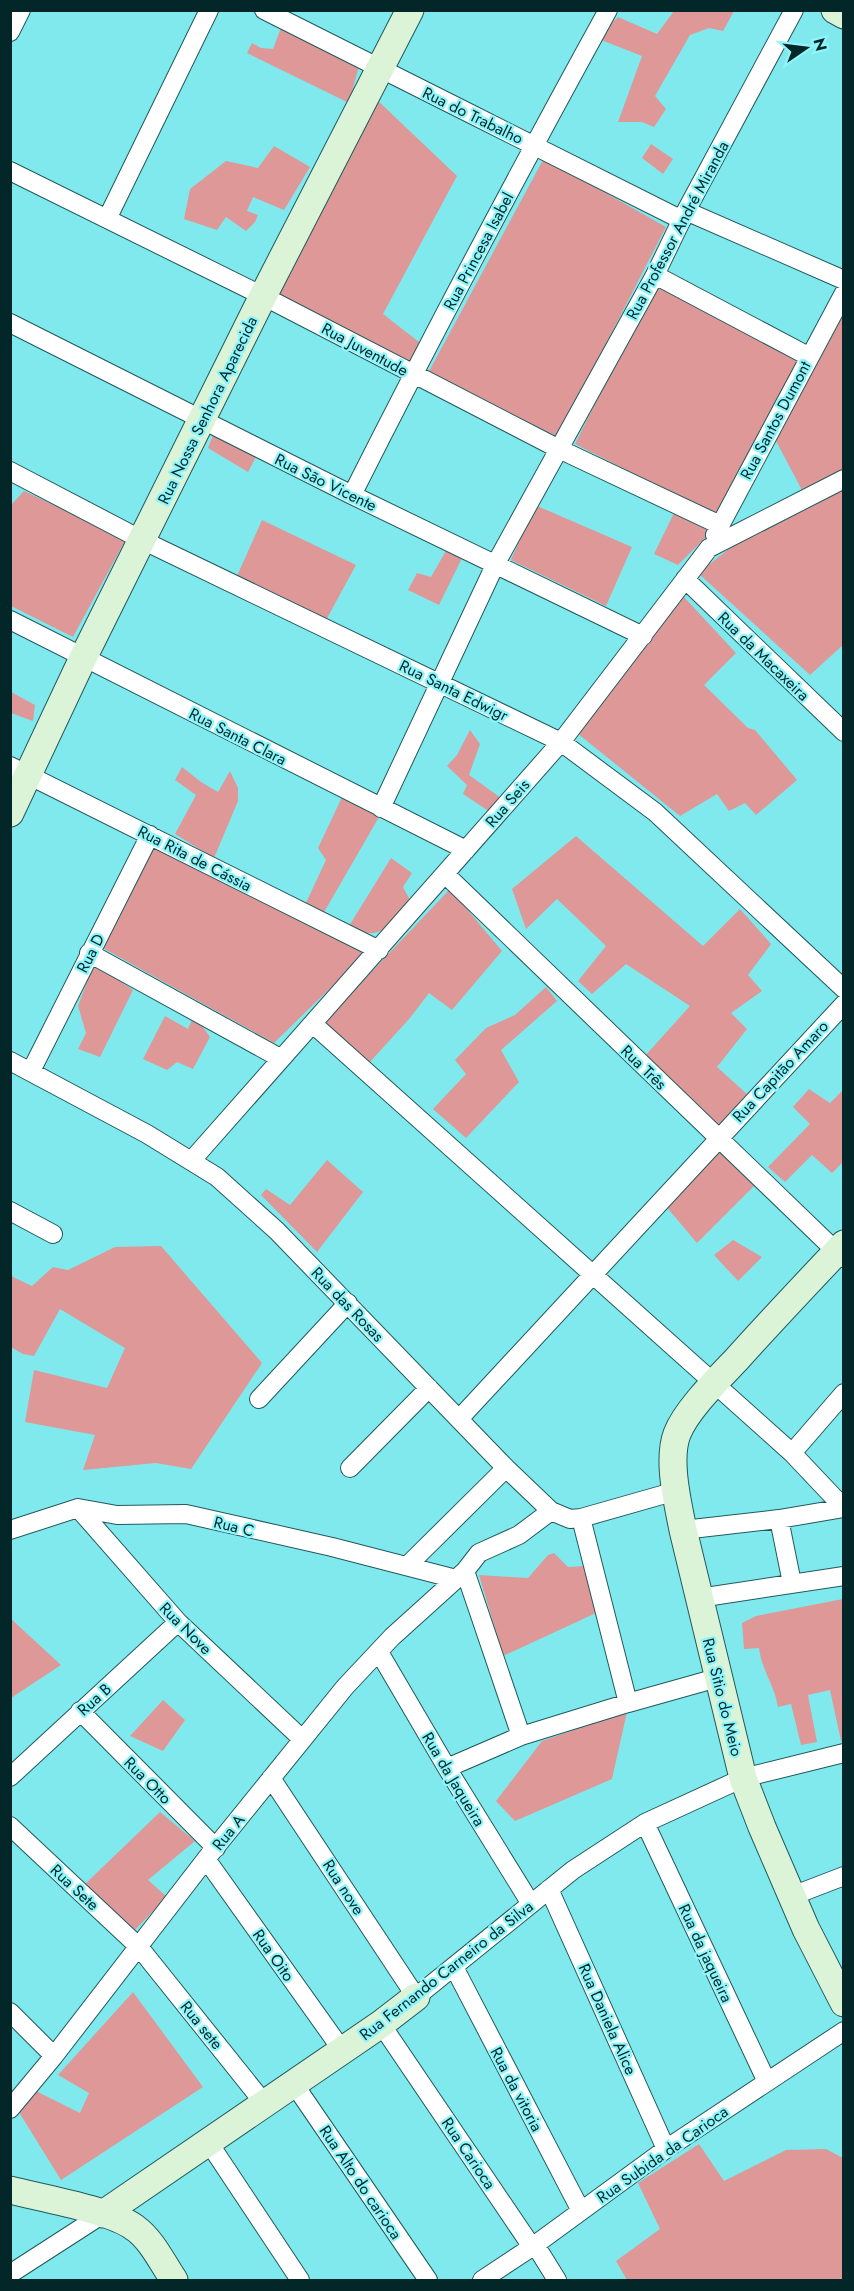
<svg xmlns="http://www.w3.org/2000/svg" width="854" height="2291" font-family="Jost,sans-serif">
<rect width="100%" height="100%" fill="#80e9ee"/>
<path fill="#de9897" d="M674 11H734L723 31 709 28 690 35 655 96 666 109 654 127 642 122H618L642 56 596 38 618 17 657 34Z
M282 25 359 66 349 103 247 53 252 43 261 48 273 49Z
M374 97 457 176 383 314 419 342 411 362 275 294Z
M651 144 673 159 663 174 642 158Z
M274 146 310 167 284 210 253 197 247 211 258 215 255 222 246 231 226 217 217 230 184 219 190 189 226 161 258 168Z
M544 158 666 227 558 437 427 375Z
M656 281 798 359 717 516 575 444Z
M843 300V470L803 492 776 441Z
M215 430 256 457 248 472 208 448Z
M843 487V645L810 675 698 573 743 538Z
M24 491 126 539 73 637 11 606V505Z
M535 505 632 547 606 606 511 560Z
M675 511 711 532 678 565 654 554Z
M262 520 356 565 325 622 237 576Z
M447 549 462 558 439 605 408 590 417 573 431 577Z
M684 597 736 653 704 685 748 728 755 730 797 780 756 815 745 803 729 811 717 794 680 816 577 733Z
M11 692 35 705 33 721 11 713Z
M470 730 480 744 469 775 501 798 490 812 463 794 467 785 447 766 457 755Z
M182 767 201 782 218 792 230 771 238 788V801L214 858 175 834 196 795 175 780Z
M344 793 379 817 323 914 305 905 326 860 318 848Z
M576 836 703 946 740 909 771 944 748 975 762 991 731 1013 747 1029 717 1067 748 1095 717 1129 644 1057 690 1006 626 964 592 994 578 981 606 946 557 899 526 929 512 889Z
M154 845 366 953 274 1043 101 947Z
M391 858 412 873 403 887 410 900C400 913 387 935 368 933 362 932 354 928 349 926Z
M450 889 502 951 452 1010 429 993 410 1018 369 1063 322 1024Z
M94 963 133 990 100 1057 78 1049 86 1033 78 1006Z
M546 987 557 1001 501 1050 519 1082 466 1138 433 1109 466 1074 455 1060 486 1028 515 1015Z
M194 1015 210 1037 193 1069 177 1062 167 1070 143 1059 165 1016 188 1029Z
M809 1089 830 1103 843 1090V1162L832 1173 812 1155 785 1182 768 1167 810 1124 793 1107Z
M718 1149 755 1185 697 1243 664 1204Z
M327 1160 363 1192 317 1252 261 1195 266 1189 290 1205Z
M733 1240 762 1257 738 1281 714 1255Z
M161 1246 262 1363 191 1469 156 1463 83 1470 95 1435 25 1422 34 1370 107 1388 125 1348 60 1309 34 1356 23 1354 11 1347V1276L32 1286 53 1267 68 1270 115 1247Z
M554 1553 568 1567 586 1566 596 1613 503 1656 479 1575 528 1578 548 1555Z
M843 1599V1740L841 1741 830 1690 808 1695 817 1742 801 1745 791 1704 778 1707C774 1684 762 1671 759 1648L744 1649 742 1623 756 1616Z
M10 1618 61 1665 11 1698H10Z
M163 1700 185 1720 163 1751 130 1736Z
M627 1712 612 1779 515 1821 496 1801 542 1741Z
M160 1812 195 1841 148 1880 167 1897 131 1934 83 1886Z
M133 1992 203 2087 61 2180 17 2109 36 2091 80 2113 89 2093 58 2075Z
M699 2144 724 2181 786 2150 826 2149 843 2158V2280H627L616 2261 660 2229 638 2183Z"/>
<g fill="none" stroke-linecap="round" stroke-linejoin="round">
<defs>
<path id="street" d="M264 10C403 81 543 149 682 220
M10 32 21 10
M10 171 263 296 559 449 720 525
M686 211 844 280
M107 219 209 10
M655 275 808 356
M10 323 352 495 643 636
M10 471 142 540 561 742 655 812 844 989
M352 495C434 332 520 170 608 10
M715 535 844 293
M685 579 844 732
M10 620 466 850
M10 766 379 950
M381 808 496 563 655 275 686 211 794 10
M445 874 843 1258
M89 953 280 1058
M313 1024 792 1453 844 1508
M10 1061 147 1134 217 1177 277 1231 506 1468 551 1511 570 1519 581 1518 676 1491
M31 1071 150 835
M192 1160 561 742 709 548 844 479
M10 1211 53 1234
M259 1399 348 1303
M459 1419 844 1004
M792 1453 844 1393
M350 1468 429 1388
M78 1508 178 1622 302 1739
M581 1518 628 1703
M779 1519 792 1583
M10 1530 78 1508 117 1515 186 1514 332 1547 456 1579
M683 1530 779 1519 844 1508
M407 1566 506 1468
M465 1571 521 1736
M699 1598 844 1576
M379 1652 447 1768 531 1904
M80 1711 216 1848
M447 1768 521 1736 628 1703 717 1678
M10 1777 178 1622
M271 1778 416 1997 573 1870 645 1823 743 1778 844 1753
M645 1823 767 2082
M10 1826 139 1947 264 2103
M206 1859 342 2050
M549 1889 666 2149
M792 1896 844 1876
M454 1967 581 2211
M10 2012 54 2056
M381 2024 532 2247 539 2251 557 2280
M294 2084 428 2280
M10 2109 54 2056 206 1859 345 1687 392 1637 465 1571 479 1553 519 1535 551 1511
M209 2143 300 2280
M10 2274 103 2214
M482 2280 532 2247 666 2149 844 2031"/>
<path id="secondary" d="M835 10 844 15
M10 813 83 658 263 296 410 10
M844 1244C808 1282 772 1320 737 1359 719 1378 686 1410 677 1434 667 1460 678 1504 683 1530L743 1778 762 1827 806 1929 844 2003
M10 2190C41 2198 112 2210 135 2228 152 2240 163 2264 174 2280
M103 2214 381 2024 416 1997"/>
</defs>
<use href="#street" stroke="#21595c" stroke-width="20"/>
<use href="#secondary" stroke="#21595c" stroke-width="29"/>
<use href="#street" stroke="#fff" stroke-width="18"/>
<use href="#secondary" stroke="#dbf3d6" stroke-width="27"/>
</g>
<g text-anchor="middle" stroke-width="4.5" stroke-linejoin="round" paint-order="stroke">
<g font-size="16" fill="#032628" stroke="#8ef6fb">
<text transform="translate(473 115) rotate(26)" y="6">Rua do Trabalho</text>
<text transform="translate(677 230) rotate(-62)" y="6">Rua Professor André Miranda</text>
<text transform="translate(478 251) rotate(-62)" y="6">Rua Princesa Isabel</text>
<text transform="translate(365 349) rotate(28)" y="6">Rua Juventude</text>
<text transform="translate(207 410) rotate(-64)" y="6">Rua Nossa Senhora Aparecida</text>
<text transform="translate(775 420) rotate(-62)" y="6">Rua Santos Dumont</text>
<text transform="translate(326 482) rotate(26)" y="6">Rua São Vicente</text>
<text transform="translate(764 656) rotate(44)" y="6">Rua da Macaxeira</text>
<text transform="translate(454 690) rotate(26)" y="6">Rua Santa Edwigr</text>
<text transform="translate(238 736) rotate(27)" y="6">Rua Santa Clara</text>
<text transform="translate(507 803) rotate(-49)" y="6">Rua Seis</text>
<text transform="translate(195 858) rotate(27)" y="6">Rua Rita de Cássia</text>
<text transform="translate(90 953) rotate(-63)" y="6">Rua D</text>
<text transform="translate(644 1067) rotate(44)" y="6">Rua Três</text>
<text transform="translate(780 1071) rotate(-47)" y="6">Rua Capitão Amaro</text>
<text transform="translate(348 1304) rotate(46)" y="6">Rua das Rosas</text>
<text transform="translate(234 1526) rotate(14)" y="6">Rua C</text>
<text transform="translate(186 1628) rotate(45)" y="6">Rua Nove</text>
<text transform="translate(723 1697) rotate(76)" y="6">Rua Sitio do Meio</text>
<text transform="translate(94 1699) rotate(-42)" y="6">Rua B</text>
<text transform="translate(454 1779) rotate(59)" y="6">Rua da Jaqueira</text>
<text transform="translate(148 1780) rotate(45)" y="6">Rua Otto</text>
<text transform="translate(228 1832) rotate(-51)" y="6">Rua A</text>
<text transform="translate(75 1887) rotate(43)" y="6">Rua Sete</text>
<text transform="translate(344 1887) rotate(57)" y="6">Rua nove</text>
<text transform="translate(706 1953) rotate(65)" y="6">Rua da jaqueira</text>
<text transform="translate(274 1955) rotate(55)" y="6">Rua Oito</text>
<text transform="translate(446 1970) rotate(-38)" y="6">Rua Fernando Carneiro da Silva</text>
<text transform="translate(608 2019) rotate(66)" y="6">Rua Daniela Alice</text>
<text transform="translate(202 2025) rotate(51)" y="6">Rua sete</text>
<text transform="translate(517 2089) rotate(62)" y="6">Rua da vitoria</text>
<text transform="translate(469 2153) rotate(56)" y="6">Rua Carioca</text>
<text transform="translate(662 2154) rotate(-35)" y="6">Rua Subida da Carioca</text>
<text transform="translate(361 2182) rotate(56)" y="6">Rua Alto do carioca</text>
</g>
</g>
<rect width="854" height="2291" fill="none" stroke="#032628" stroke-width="24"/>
<g transform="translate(806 48) rotate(76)" stroke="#8ef6fb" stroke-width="4.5" paint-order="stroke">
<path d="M0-4.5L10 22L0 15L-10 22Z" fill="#032628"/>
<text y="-9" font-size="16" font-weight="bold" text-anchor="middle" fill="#032628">N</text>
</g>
</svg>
